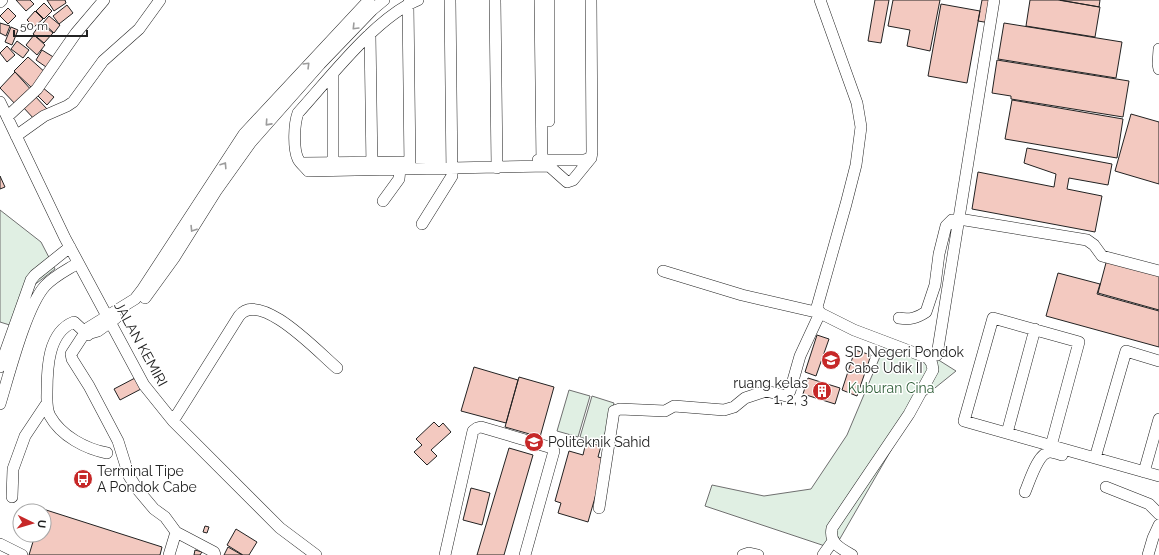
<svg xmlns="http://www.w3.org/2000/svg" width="1159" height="555" font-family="Raleway,sans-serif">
<rect width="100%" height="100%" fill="#fff"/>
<path fill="#e0efe3" stroke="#6f6f6f" d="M0 210 41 242 55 269 33 286 16 327 0 322Z
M887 340 929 354 956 371 920 400 834 549 705 506 712 485 764 496 811 489 847 435Z
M569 390 590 396 578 437 557 431Z
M592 396 614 403 602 444 580 437Z"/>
<path fill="#f3c9c0" stroke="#222" d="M16 0H30L34 4 26 11Z
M47 0H65L66 3 54 11Z
M875 0H889L881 43 868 41Z
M893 0H940L930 51 907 46 910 30 888 26Z
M982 0H994L990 23 978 21Z
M1030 0H1058L1100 7 1095 37 1026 26Z
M1060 0H1100L1099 7Z
M44 3 52 11 44 19 36 11Z
M941 4 980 11 967 83 928 76Z
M67 5 73 13 59 24 53 16Z
M8 8 16 16 8 24 0 16Z
M35 11 43 19 34 27 27 20Z
M49 16 60 25 54 33 43 23Z
M0 23 10 26 6 36 0 33Z
M41 23 53 33 44 43 33 34Z
M1004 23 1122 42 1116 78 998 59Z
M11 27 18 30 12 45 5 42Z
M34 35 45 45 37 55 26 45Z
M17 41 29 50 23 58 11 49Z
M7 46 15 55 7 62 0 53Z
M42 50 55 58 49 69 36 60Z
M28 57 47 74 33 89 14 71Z
M997 60 1129 81 1123 117 1011 99V96L992 93Z
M15 72 33 92 18 107 0 88Z
M42 87 54 97 47 105 36 94Z
M34 95 47 109 35 120 22 106Z
M1012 100 1123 119 1117 158 1005 139Z
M1131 114 1159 122V184L1115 171Z
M1027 148 1112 164 1108 185 1069 178 1067 189 1102 196 1095 232 972 209 978 172 1054 187 1056 174 1024 163Z
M0 176 5 187 0 189Z
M1107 259 1159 274V310L1098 293Z
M1058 273 1100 284 1097 294 1159 311V347L1046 316Z
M817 335 829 339 816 376 805 372Z
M855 350 871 355 857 396 842 390Z
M474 367 518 380 506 423 461 411Z
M519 377 554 387 540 437 505 427Z
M135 378 141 389 120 400 114 389Z
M808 378 840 388 835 404 803 394Z
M434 422 439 427 443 423 451 432 431 450 437 456 427 465 414 452 422 445 416 439Z
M586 442 601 446 598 457 606 459 588 522 558 513 561 503 555 501 569 451 583 455Z
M509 448 533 455 504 555H477Z
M471 488 490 493 482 525 463 520Z
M43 509 162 547 160 555H29L35 535H44Z
M205 526 209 527 207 533 203 532Z
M236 529 257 542 249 555H243L227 545Z
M228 547 242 555H224Z
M195 550 202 552 200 555H194Z"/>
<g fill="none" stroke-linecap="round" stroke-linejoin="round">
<defs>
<path id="minor" d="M418 0C376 17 329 79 298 113 294 124 293 148 298 159 300 163 305 167 308 171L549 166 567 182 573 180 591 158
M495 0 497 168
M540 0 542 166
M549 0V121
M820 0 857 103 861 127 856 165 846 204 817 307 820 313 854 330 928 358 932 364 933 370 909 414 832 528C829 543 840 548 852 555
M0 2 2 0
M408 4 410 169
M370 34 372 169
M1159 49 1158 64 1159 69
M0 102 65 238 144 385 173 421 280 528 316 555
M7 117 37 89 76 33 104 0
M16 136 44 116 67 106 73 102 103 61 139 29 160 0
M538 160H584L591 158 592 152 591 0
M302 163 403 162
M333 168V75
M383 201 399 179 400 169
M422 224 452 176 450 0
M145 298 174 258 216 191 251 142 320 64 372 10 384 0
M899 318C910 320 917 318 926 312L935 285 939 254 946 226 952 220 959 219 1087 240 1094 245 1102 256 1159 271
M84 335 98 331 116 318
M88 335 74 322C48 332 47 368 47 392 47 399 46 409 50 416 61 436 86 449 107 453
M937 355 994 0
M0 367 31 280 35 275 70 247
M0 404C9 375 26 307 45 286 54 276 67 270 78 263
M173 421 239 316C260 289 319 353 337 368
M1007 433 1035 329
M1051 446 1079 342 993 318 964 421 1159 476
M1095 458 1126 351 1159 361
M1144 472 1159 419
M1106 487 1149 504 1159 514
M1025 492C1029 483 1038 452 1050 452 1053 452 1059 454 1062 455
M12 497 13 469 25 436 47 403
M599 508 614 411 620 409 665 411 674 406 724 410 734 407 745 398 766 391 786 396 790 391 800 356 820 313 742 295 663 271
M0 544 22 555
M169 555 176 532
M215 555 214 552 176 532 165 517 154 509 138 490 129 476 118 441 89 386 72 359 71 354 88 328 135 299 142 290 244 134 369 0
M445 555 473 431 477 428 481 427 552 448 554 451 525 555
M743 555 749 553 758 555
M823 555 833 541
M1148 555 1153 538 1159 525"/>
</defs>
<use href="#minor" stroke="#222" stroke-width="12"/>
<use href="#minor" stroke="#fff" stroke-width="11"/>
</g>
<defs><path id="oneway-chevron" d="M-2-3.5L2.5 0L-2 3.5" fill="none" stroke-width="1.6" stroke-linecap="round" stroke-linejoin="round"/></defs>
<g stroke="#9c9c9c">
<use href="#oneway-chevron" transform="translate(355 27) rotate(134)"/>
<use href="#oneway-chevron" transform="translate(307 65) rotate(-45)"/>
<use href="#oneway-chevron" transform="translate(268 123) rotate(132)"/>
<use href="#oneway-chevron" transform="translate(224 165) rotate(-57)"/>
<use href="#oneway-chevron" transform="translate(193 229) rotate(122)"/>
</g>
<defs>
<symbol id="school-disc" viewBox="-11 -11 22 22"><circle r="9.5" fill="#c62828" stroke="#fff"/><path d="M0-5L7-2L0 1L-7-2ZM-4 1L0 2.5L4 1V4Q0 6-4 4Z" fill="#fff"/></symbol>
<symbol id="building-disc" viewBox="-11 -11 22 22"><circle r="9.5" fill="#c62828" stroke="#fff"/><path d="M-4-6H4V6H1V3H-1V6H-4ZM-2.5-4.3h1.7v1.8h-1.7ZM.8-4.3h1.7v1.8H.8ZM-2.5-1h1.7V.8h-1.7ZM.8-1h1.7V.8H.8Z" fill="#fff"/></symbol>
<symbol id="university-disc" viewBox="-11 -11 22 22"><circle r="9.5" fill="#c62828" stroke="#fff"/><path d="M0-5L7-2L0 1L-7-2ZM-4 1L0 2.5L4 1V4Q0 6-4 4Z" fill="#fff"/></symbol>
<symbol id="bus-disc" viewBox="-11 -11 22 22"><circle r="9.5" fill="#c62828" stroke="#fff"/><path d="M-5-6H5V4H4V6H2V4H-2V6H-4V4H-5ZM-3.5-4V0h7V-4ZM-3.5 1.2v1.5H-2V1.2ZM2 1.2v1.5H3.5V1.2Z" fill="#fff"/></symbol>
</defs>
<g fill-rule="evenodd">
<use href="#school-disc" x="820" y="349" width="22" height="22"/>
<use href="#building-disc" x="811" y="380" width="22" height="22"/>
<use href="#university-disc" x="523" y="431" width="22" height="22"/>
<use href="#bus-disc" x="72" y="468" width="22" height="22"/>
</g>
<g text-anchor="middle" stroke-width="3" stroke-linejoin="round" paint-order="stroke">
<g font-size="14" fill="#222" stroke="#fff">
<text transform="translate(141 344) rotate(61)" y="5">JALAN KEMIRI</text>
</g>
<g font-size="14" fill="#222" stroke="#fff" text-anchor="start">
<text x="845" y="357">SD Negeri Pondok<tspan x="845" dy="16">Cabe Udik II</tspan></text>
<text x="808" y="388" text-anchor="end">ruang kelas<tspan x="808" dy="16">1, 2, 3</tspan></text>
<text x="548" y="447">Politeknik Sahid</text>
<text x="97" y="476">Terminal Tipe<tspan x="97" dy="16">A Pondok Cabe</tspan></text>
</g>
<g font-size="14" fill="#2f5e38" stroke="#fff">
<text x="891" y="393">Kuburan Cina</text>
</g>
</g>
<g transform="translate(32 523) rotate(95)"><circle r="19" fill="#ffffff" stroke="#a7a7a7"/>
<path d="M0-3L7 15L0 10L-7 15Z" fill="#c62828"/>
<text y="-6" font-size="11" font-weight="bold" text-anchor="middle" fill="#222222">U</text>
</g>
<path d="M14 30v6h73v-6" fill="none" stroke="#222222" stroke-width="2"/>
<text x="20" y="30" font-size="12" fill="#222222" stroke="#ffffff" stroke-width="3" paint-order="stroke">50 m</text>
</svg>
